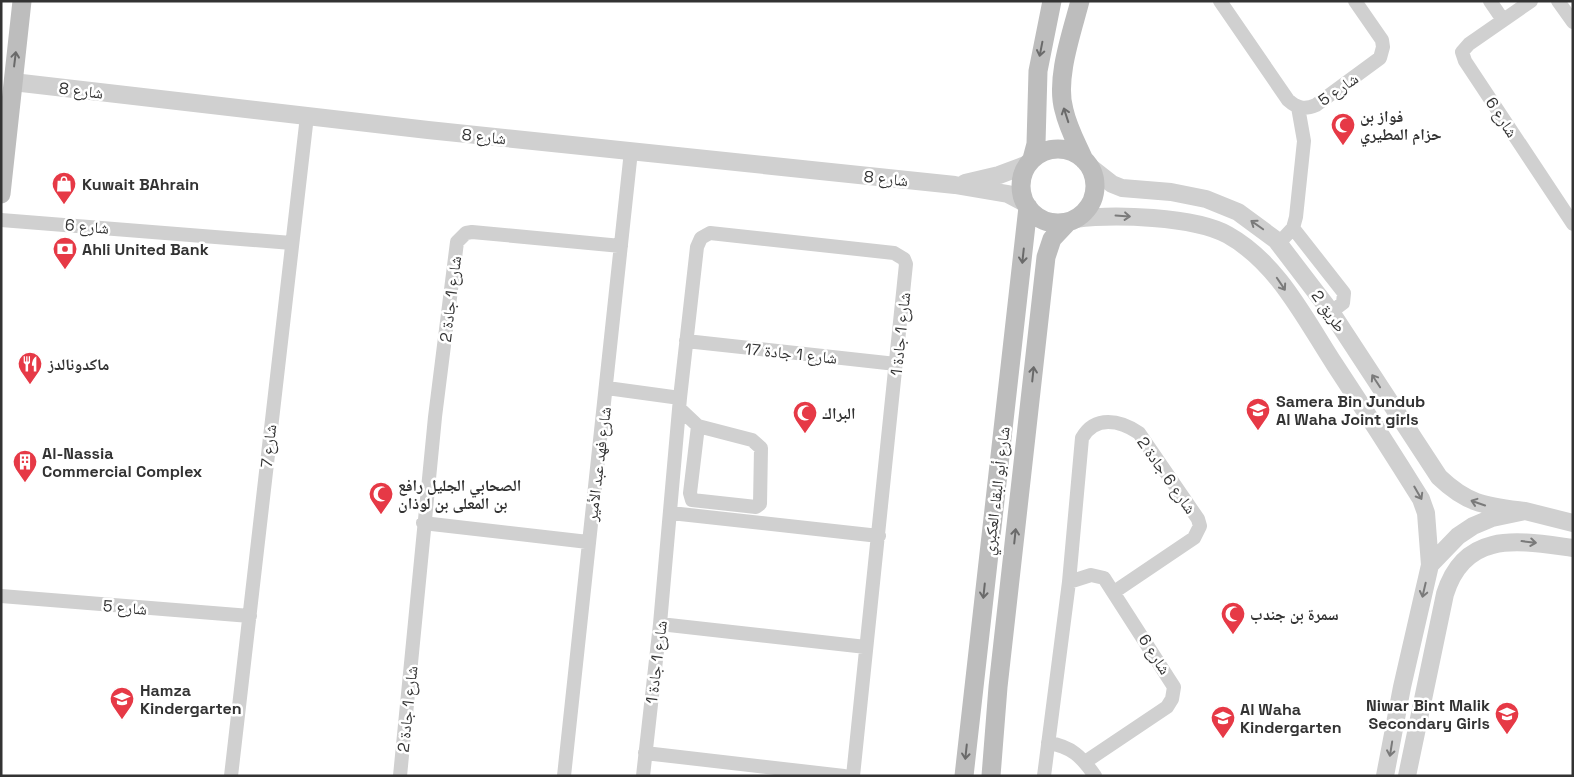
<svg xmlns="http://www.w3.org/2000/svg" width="1574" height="777" font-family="'Space Grotesk','Noto Naskh Arabic',sans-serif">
<rect width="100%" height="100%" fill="#fff"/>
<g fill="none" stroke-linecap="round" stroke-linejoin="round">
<path stroke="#d0d0d0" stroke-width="14" d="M1220 1 1288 100C1297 108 1304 110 1316 105L1380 58 1383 47 1382 40 1355 1
M1490 1 1503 20
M1531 1 1469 44 1462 52 1465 61 1573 224
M1558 1 1573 22
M1 220 292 243
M1293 228 1344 293 1343 303 1331 312
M1279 243 1293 228 1296 217 1304 141 1298 107
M686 341 896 364
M607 388 680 398
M680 409 698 426 752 440 761 448 760 504 756 507 692 500 690 493 698 426
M671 513 879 536
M423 523 588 542
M1069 582 1091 575 1104 578 1174 687 1172 699 1167 707 1085 762
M1 596 250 616
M660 624 866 647
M1048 743C1071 746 1082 757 1095 776
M645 753 844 776
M231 776 307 116
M400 776 435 417 457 242 466 233 472 232 621 246
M564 776 631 151
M643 776 660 624 680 398 697 247 701 238 710 233 894 253 904 259 906 264 853 776
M1044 776 1069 582 1082 438C1095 415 1120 420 1139 433L1198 519 1200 526 1194 538 1114 592"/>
<path stroke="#d0d0d0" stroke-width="18" d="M13 82 428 130 955 185 1008 194 1025 203
M1089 166 1112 184 1122 188 1171 192 1206 199 1238 212 1276 240 1331 312 1439 477C1468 505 1487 506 1525 511
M965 183 999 175 1028 164
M1075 219C1113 214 1194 216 1228 235 1278 263 1305 319 1335 365 1364 409 1393 454 1421 499L1426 513 1430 565
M1385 776 1402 687 1430 565 1458 536 1473 526 1492 518 1525 511 1573 523
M1407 776 1445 594C1465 529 1520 541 1573 548"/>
<path stroke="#bdbdbd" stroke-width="19" d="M1080 1C1072 32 1055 79 1064 110 1068 128 1077 144 1084 160
M1021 186a37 37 0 1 1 74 0a37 37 0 1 1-74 0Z
M1032 159 1036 144 1038 71 1052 1
M1 194 22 1
M964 776 1028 207
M991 776 998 687 1046 257 1052 239 1068 222"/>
</g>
<defs><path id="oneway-shaft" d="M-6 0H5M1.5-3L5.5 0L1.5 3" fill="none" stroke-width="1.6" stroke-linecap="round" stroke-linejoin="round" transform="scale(1.25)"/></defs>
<g stroke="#6a6a6a">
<use href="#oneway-shaft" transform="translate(1041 49) rotate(101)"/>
<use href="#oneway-shaft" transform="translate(15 59) rotate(-83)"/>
<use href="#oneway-shaft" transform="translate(1066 115) rotate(-108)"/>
<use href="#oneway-shaft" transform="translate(1023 256) rotate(96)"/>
<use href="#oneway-shaft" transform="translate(1033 374) rotate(-84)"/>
<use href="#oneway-shaft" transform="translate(1015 536) rotate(-84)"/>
<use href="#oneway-shaft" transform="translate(984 591) rotate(96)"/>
<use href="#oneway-shaft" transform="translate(966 752) rotate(96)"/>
</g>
<g stroke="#7a7a7a">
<use href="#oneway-shaft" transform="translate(1123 216) rotate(4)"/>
<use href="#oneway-shaft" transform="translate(1257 225) rotate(-145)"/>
<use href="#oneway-shaft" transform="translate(1281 284) rotate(56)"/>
<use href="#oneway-shaft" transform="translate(1376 381) rotate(-123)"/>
<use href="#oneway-shaft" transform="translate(1418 493) rotate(60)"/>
<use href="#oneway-shaft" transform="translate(1478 503) rotate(-161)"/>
<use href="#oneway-shaft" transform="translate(1529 542) rotate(7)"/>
<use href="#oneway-shaft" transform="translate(1424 590) rotate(103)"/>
<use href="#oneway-shaft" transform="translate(1391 749) rotate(99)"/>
</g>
<defs>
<symbol id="mosque-pin" viewBox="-11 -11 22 30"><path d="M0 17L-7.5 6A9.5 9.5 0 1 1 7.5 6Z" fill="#e63946" stroke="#fff"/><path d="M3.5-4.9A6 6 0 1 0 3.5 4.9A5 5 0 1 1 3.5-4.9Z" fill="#fff"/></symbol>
<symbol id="shop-pin" viewBox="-11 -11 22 30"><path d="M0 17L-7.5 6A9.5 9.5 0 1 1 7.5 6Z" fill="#e63946" stroke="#fff"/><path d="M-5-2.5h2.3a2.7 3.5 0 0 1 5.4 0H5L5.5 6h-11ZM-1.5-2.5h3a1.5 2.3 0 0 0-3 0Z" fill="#fff"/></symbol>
<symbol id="bank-pin" viewBox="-11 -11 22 30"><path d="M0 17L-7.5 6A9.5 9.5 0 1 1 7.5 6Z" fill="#e63946" stroke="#fff"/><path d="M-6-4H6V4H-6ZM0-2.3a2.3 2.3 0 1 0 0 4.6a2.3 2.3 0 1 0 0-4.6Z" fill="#fff"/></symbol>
<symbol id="restaurant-pin" viewBox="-11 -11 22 30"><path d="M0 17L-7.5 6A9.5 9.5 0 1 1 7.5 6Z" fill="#e63946" stroke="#fff"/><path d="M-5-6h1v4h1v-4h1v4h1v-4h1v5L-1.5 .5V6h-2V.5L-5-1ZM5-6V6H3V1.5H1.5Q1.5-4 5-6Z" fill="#fff"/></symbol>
<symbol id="school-pin" viewBox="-11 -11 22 30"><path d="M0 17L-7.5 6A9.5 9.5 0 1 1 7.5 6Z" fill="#e63946" stroke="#fff"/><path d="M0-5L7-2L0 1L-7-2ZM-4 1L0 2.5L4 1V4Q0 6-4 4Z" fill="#fff"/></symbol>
<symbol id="building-pin" viewBox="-11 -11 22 30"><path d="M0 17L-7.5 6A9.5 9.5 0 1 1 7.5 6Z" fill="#e63946" stroke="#fff"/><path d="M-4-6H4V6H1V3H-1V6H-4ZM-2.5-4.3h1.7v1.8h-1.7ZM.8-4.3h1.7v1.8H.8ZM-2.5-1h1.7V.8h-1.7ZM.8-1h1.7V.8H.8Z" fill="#fff"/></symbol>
</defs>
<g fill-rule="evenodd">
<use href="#mosque-pin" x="1329" y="111" width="28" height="38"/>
<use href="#shop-pin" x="50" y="170" width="28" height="38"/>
<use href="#bank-pin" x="51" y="235" width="28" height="38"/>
<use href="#restaurant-pin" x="16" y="350" width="28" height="38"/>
<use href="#school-pin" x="1244" y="396" width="28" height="38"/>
<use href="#mosque-pin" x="791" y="399" width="28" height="38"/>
<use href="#building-pin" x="11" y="448" width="28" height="38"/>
<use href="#mosque-pin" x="367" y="480" width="28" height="38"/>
<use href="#mosque-pin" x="1219" y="600" width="28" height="38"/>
<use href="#school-pin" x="108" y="685" width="28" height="38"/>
<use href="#school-pin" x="1493" y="700" width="28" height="38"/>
<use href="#school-pin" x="1209" y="704" width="28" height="38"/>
</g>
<g text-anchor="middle" stroke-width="5" stroke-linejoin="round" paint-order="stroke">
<g font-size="16" fill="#333" stroke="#fff">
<text transform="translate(1338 89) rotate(-35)" y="6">شارع 5</text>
<text transform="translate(81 90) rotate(7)" y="6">شارع 8</text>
<text transform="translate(1502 117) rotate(57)" y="6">شارع 6</text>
<text transform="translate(484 136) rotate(6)" y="6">شارع 8</text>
<text transform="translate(886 178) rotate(6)" y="6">شارع 8</text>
<text transform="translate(87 226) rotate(5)" y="6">شارع 6</text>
<text transform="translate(450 299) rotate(-83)" y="6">شارع 1 جادة 2</text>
<text transform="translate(1329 311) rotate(55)" y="6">طريق 2</text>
<text transform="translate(900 334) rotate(-84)" y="6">شارع 1 جادة 1</text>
<text transform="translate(791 353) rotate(6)" y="6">شارع 1 جادة 17</text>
<text transform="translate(268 446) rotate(-84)" y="6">شارع 7</text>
<text transform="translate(598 464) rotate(-83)" y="6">شارع فهد عبد الأمير</text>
<text transform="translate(1167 475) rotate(55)" y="6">شارع 6 جادة 2</text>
<text transform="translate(996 491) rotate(-83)" y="6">شارع أبو البقاء العكبري</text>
<text transform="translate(125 607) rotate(5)" y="6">شارع 5</text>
<text transform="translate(1155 654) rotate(57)" y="6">شارع 6</text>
<text transform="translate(656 662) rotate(-83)" y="6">شارع 1 جادة 1</text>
<text transform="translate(407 709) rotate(-84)" y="6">شارع 1 جادة 2</text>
</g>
<g font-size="16" font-weight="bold" fill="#333" stroke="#fff" text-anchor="start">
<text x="1360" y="122">فواز بن<tspan x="1360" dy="18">حزام المطيري</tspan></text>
<text x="82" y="190">Kuwait BAhrain</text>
<text x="82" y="255">Ahli United Bank</text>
<text x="48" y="370">ماكدونالدز</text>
<text x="1276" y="407">Samera Bin Jundub<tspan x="1276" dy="18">Al Waha Joint girls</tspan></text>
<text x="822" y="419">البراك</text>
<text x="42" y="459">Al-Nassia<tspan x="42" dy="18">Commercial Complex</tspan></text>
<text x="398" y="491">الصحابي الجليل رافع<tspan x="398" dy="18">بن المعلى بن لوذان</tspan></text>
<text x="1250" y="620">سمرة بن جندب</text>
<text x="140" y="696">Hamza<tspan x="140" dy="18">Kindergarten</tspan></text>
<text x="1490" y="711" text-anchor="end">Niwar Bint Malik<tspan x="1490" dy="18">Secondary Girls</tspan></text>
<text x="1240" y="715">Al Waha<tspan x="1240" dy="18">Kindergarten</tspan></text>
</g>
</g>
<rect width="1574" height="777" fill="none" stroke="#333333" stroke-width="5"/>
</svg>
